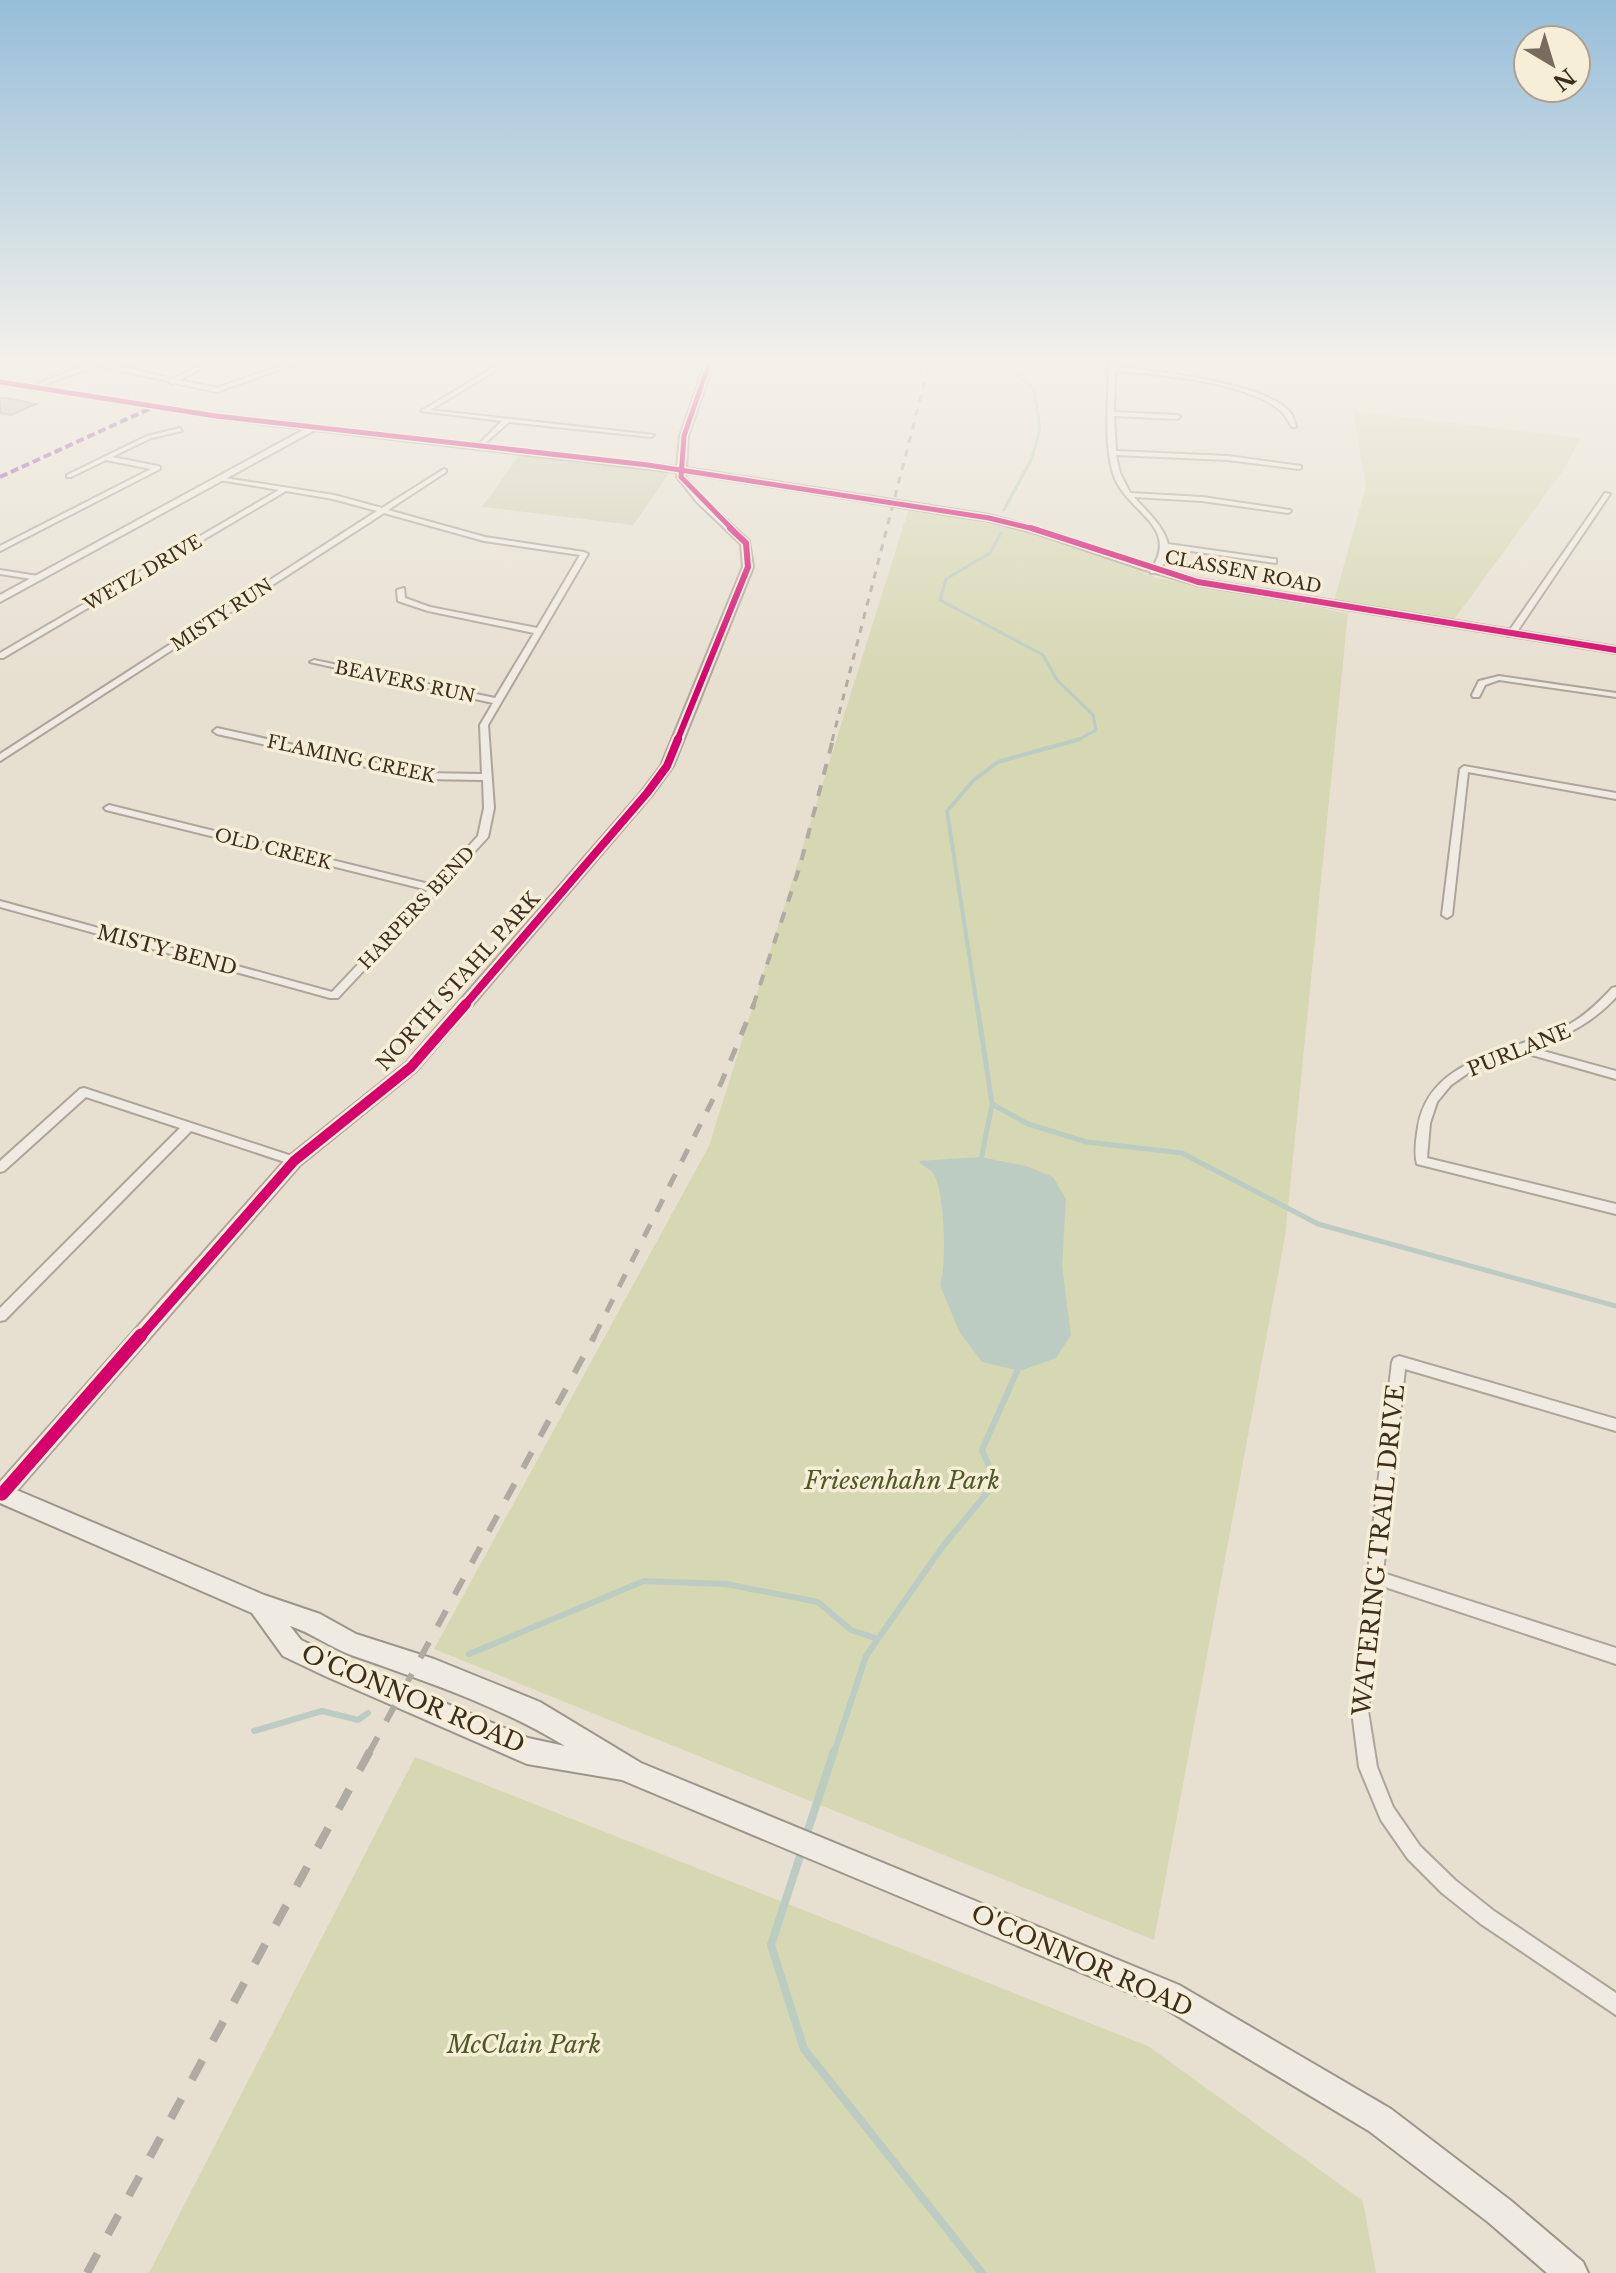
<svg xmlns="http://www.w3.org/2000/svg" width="1616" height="2273" font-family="'Libre Baskerville',serif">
<rect width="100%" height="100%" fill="#e7e0d1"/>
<path fill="#d6d7b3" d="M1353 411 1581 438 1562 472 1453 621 1334 601 1366 486Z
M909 508 1035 533 1158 578 1348 613 1285 1237 1154 1940 434 1649 709 1146Z
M415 1757 1148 2046 1363 2201 1376 2273H149Z"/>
<path fill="#d1d1b3" d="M520 454 671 471 633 525 482 507Z"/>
<path fill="#bcccc2" d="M980 1157 1026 1166 1053 1177 1066 1199 1062 1266 1071 1335 1056 1358 1020 1371 982 1362 959 1331 940 1285C947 1265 945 1190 933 1173 929 1168 923 1167 919 1161Z"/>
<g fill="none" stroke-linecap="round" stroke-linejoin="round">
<path stroke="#bcccc2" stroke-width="3" d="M1001 361 1034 389 1040 429 1032 458 1004 510
M1001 533 990 553 946 579 940 600 1043 655 1057 680 1093 715 1096 730 1076 741"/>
<path stroke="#bcccc2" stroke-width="4" d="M977 1006 947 811 974 780 998 762 1080 739"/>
<path stroke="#bcccc2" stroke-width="5" d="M977 1004 992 1104 981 1160
M992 1104 1028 1124 1087 1142 1182 1153 1318 1224 1616 1306"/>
<path stroke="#bcccc2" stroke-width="6" d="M469 1654 644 1581 726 1584 818 1602 851 1630 878 1639
M254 1731 322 1711 358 1720 368 1713
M834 1753 866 1656 943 1546 996 1482 982 1450 1019 1367"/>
<path stroke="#bcccc2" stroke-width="8" d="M806 1836 834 1751
M802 1850 771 1945 804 2049 982 2273"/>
</g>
<path fill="#cbbfb2" stroke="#a89c90" stroke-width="2" d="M0 398H6L36 404 11 415 0 413Z"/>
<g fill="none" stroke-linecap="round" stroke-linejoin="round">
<defs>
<path id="minor" d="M97 361 173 379 209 361H216L179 380 217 388 294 361H302L217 392 174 383 171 384 169 381 96 366 34 388 29 387Z
M505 361H512L430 410 654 435 651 437 509 422 481 447 478 445 502 421 421 411Z
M1109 361H1115V367C1154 371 1262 382 1289 411 1293 415 1295 423 1296 427H1292C1289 422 1286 416 1282 412 1250 382 1158 374 1115 371L1114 412 1177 415 1180 417 1177 419 1114 416 1116 451 1228 456 1301 466V468L1299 469 1228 460 1116 455 1120 473 1130 493 1202 497 1290 510 1291 511 1288 513 1202 501 1134 497C1147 512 1163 525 1168 544L1273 559H1276V563L1169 548 1167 559 1157 573H1151L1150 571C1183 525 1124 512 1113 473 1103 437 1109 397 1109 361Z
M180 428 182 431 151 438 112 457 158 466 160 467V469L0 551V546L151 469 106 460 71 477H67V475L147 436Z
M444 469 446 470V472L388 510 485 537 584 552 588 554 488 725 494 808 488 837 441 888V891L437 892 338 998H330L0 907V901L332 992 428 890 106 810 104 808 109 805 433 885 478 836 484 808 483 780 421 779 217 734 213 731 217 728 421 773 482 774 480 725 493 703 310 662 314 660 495 698 534 633 428 611 398 601 397 590 404 588 405 598 430 607 537 628 580 555 484 541 384 513 0 761V754L377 511 333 499 286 491 3 658H0V653L279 490 220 480 217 478 218 477 334 495 382 508Z
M1605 493 1610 494 1514 636H1508L1507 634Z
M0 570 38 576 42 578 38 580 0 574Z
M1499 676 1616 693V697L1499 680 1485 685 1479 697H1473L1472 695 1479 681Z
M1464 766 1616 793V799L1468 772 1452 915 1447 918 1442 915 1460 769Z
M1616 987V997C1593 1023 1565 1036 1532 1048L1616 1071V1079L1521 1052 1496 1061 1471 1071 1451 1085 1437 1102 1430 1123 1427 1158 1616 1204V1214L1417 1164C1414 1153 1416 1139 1418 1127 1430 1054 1517 1053 1570 1024 1587 1014 1599 1002 1612 988Z
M84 1088 298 1158 300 1161 294 1165 191 1131 5 1320 0 1321V1308L180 1128 86 1097 4 1171 0 1172V1161L80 1089Z
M1399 1356 1616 1419V1431L1405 1369 1383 1573 1616 1648V1664L1382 1586 1368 1711 1377 1767 1393 1807 1420 1846 1455 1880 1494 1911 1616 1993V2015L1481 1924 1442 1893 1408 1859 1381 1820 1359 1767 1352 1711 1392 1362 1394 1358Z"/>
<path id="tertiary" d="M706 361H714L688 436 686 468 989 515 1045 530 1149 565 1198 579 1616 647V653L1198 585 1142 569 1039 534 989 521 686 473 685 477 703 498 749 541 753 567 673 766 651 796 416 1071 300 1165 9 1500 0 1502V1482L288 1157 406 1063 643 790 661 766 743 567 741 544 697 502 677 477V472L315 430 0 602V595L305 429 216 418 0 384V380L216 414 677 467 680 436Z"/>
<path id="secondary" d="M0 1483 264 1595 320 1614 356 1634 434 1659 540 1702 641 1763 1179 1985 1391 2109 1510 2200 1583 2262 1588 2273H1547L1488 2222 1369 2131 1159 2005 622 1780 527 1764 325 1676 283 1656 252 1613 0 1503ZM290 1626C312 1633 330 1647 351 1655 425 1681 497 1705 565 1746L528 1738 343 1660 301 1640Z"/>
</defs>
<use href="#minor" stroke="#ada599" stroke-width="4"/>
<use href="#tertiary" stroke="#ada599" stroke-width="4"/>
<use href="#secondary" stroke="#9c958a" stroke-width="4"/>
<use href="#minor" fill="#efebe3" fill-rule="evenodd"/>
<use href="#tertiary" fill="#efebe3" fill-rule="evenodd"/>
<use href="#secondary" fill="#efebe3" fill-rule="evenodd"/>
<path stroke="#afaaa2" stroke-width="3" stroke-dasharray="7 7" stroke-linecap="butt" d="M832 741 930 361"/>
<path stroke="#afaaa2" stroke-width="4" stroke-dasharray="11 11" stroke-linecap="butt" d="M753 1006 800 866 833 739"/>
<path stroke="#afaaa2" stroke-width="5" stroke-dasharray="14 14" stroke-linecap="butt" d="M594 1337 722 1081 754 1004"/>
<path stroke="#afaaa2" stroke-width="6" stroke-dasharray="18 18" stroke-linecap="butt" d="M369 1753 595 1335"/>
<path stroke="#afaaa2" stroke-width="8" stroke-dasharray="22 22" stroke-linecap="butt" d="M87 2273 370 1751"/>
<path stroke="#8e44ad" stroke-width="4" stroke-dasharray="8 4" stroke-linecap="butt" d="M0 477 151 408"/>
<defs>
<path id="cycleway-far4" d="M710 361 684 436 681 477 733 530
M0 382 216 416 648 465 989 518 1038 530"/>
<path id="cycleway-far3" d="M1031 528 1198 582 1616 650
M677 741 748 567 746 543 730 528"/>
<path id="cycleway-far2" d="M464 1006 647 793 667 766 678 739"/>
<path id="cycleway-far1" d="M140 1337 294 1161 411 1067 466 1004"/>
<path id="cycleway" d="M2 1494 141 1335"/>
</defs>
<use href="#cycleway-far4" stroke="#f7eed8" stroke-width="8"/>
<use href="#cycleway-far3" stroke="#f7eed8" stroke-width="9"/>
<use href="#cycleway-far2" stroke="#f7eed8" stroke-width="12"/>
<use href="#cycleway-far1" stroke="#f7eed8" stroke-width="15"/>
<use href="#cycleway" stroke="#f7eed8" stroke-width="18"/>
<use href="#cycleway-far4" stroke="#d6006c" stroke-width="5"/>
<use href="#cycleway-far3" stroke="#d6006c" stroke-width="6"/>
<use href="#cycleway-far2" stroke="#d6006c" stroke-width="8"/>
<use href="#cycleway-far1" stroke="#d6006c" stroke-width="10"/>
<use href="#cycleway" stroke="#d6006c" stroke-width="13"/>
</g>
<linearGradient id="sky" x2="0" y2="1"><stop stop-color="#96bed9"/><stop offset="0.53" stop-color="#f4f1ea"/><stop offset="1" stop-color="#f4f1ea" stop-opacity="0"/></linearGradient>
<rect width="1616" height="680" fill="url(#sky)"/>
<g text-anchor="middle" stroke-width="7" stroke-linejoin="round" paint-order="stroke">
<g font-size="18" fill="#3d2e20" stroke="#f7eed8">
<text transform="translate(1243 572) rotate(11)" y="6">CLASSEN ROAD</text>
<text transform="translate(143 573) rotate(-30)" y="6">WETZ DRIVE</text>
<text transform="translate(222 615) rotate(-33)" y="6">MISTY RUN</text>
<text transform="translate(405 682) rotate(12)" y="6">BEAVERS RUN</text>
<text transform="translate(351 759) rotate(12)" y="6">FLAMING CREEK</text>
<text transform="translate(273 849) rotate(14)" y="6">OLD CREEK</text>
<text transform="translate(417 908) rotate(-47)" y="6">HARPERS BEND</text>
</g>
<g font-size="20" fill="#3d2e20" stroke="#f7eed8">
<text transform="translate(167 950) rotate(15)" y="7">MISTY BEND</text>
<text transform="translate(458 981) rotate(-48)" y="7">NORTH STAHL PARK</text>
<text transform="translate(1519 1050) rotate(-22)" y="7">PURLANE</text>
</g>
<g font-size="24" font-style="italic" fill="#4d5a26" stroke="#f7eed8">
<text x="902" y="1489">Friesenhahn Park</text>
<text x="524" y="2053">McClain Park</text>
</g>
<g font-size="24" fill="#3d2e20" stroke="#f7eed8">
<text transform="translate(1379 1550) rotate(-84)" y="8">WATERING TRAIL DRIVE</text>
<text transform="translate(413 1699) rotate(23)" y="8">O'CONNOR ROAD</text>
<text transform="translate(1082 1961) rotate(24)" y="8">O'CONNOR ROAD</text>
</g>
</g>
<g transform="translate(1552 64) rotate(142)"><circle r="38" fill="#f7eed8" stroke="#ada18e" stroke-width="2"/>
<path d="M0-6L14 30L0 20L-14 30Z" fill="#786c5e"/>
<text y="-12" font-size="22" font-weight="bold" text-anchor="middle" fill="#3d2e20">N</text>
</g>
</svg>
